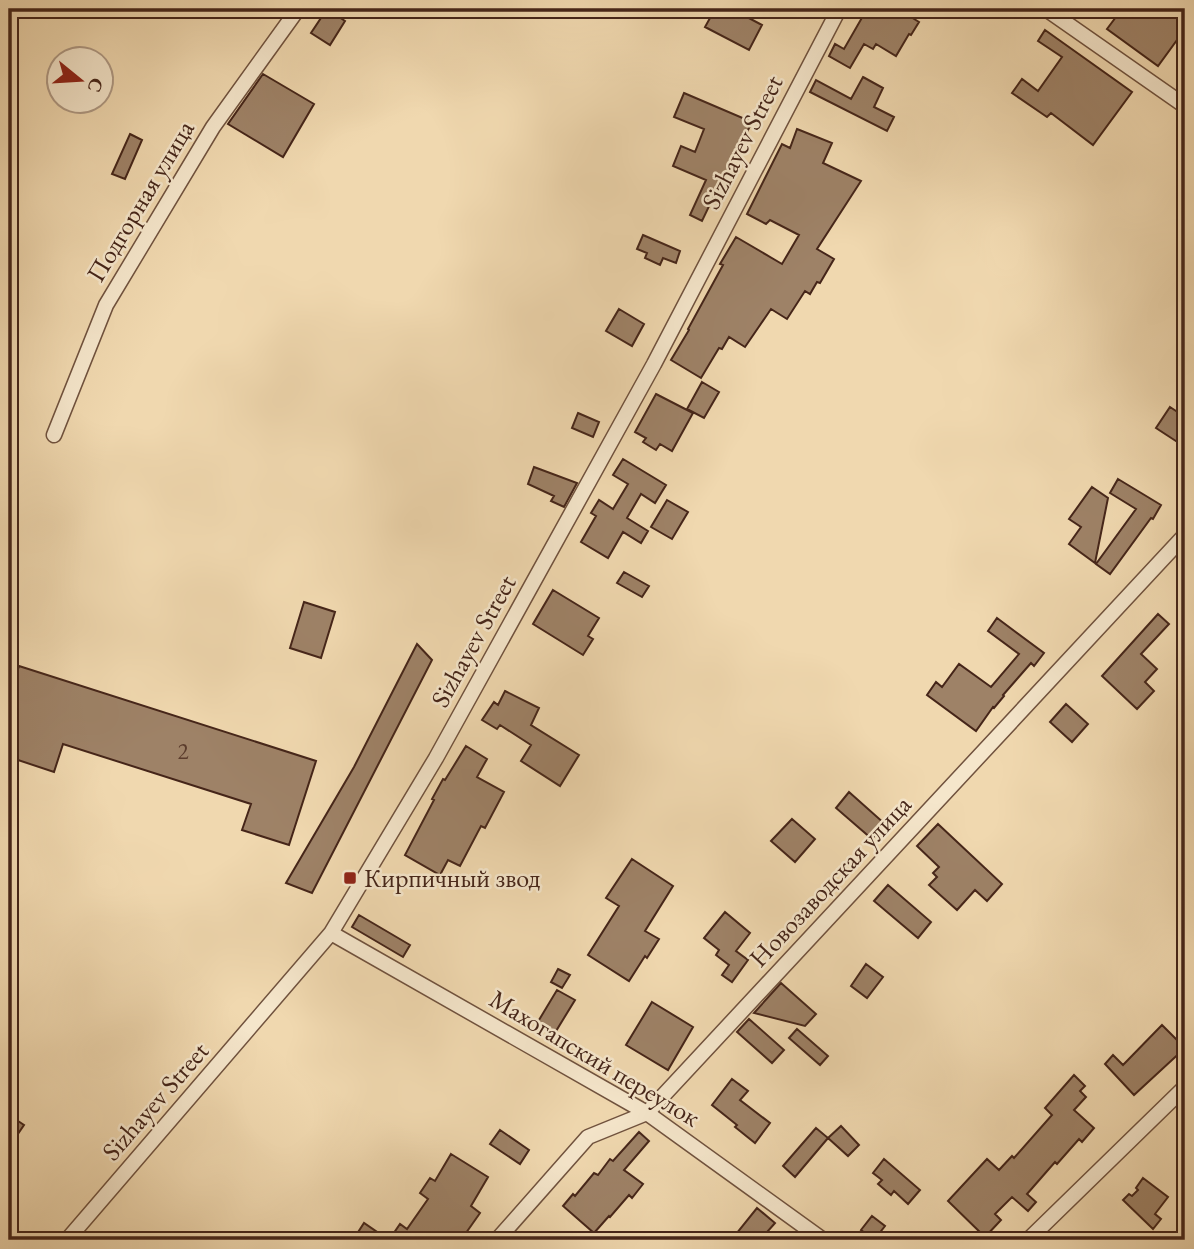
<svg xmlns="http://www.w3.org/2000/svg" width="1194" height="1249" font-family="'EB Garamond',serif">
<rect width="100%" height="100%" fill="#f0d8af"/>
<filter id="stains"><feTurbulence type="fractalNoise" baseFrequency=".00286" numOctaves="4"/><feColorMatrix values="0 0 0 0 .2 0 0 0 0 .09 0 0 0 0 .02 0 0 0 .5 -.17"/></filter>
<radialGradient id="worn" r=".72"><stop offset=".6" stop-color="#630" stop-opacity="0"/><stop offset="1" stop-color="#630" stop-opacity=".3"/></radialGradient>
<path fill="#9e8267" stroke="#452519" stroke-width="2" d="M327 9 345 21 330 45 311 33Z
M715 9H732L762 25 749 50 705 27Z
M867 9H898L919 22 911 35 909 34 896 56 876 44 873 49 864 44 850 68 829 56 835 44 844 49Z
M1122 9H1179L1185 13V29L1158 66 1107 29Z
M1045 30 1132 92 1093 145 1051 113 1047 117 1012 93 1022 79 1038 91 1062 57 1038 41Z
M263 74 314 104 283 157 228 124Z
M863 77 883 88 874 107 894 117 887 131 810 92 816 80 851 99Z
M684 93 752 122 746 134 743 133 723 180 722 179 702 221 690 215 706 180 673 166 681 146 695 152 704 129 674 117Z
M797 129 832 143 823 163 861 181 817 249 834 259 820 283 817 282 810 294 805 291 787 319 771 309 745 347 729 337 722 349 719 348 701 378 671 360 689 330 688 329 723 265 720 264 736 237 782 264 799 235 770 220 766 224 747 214 782 144 790 148Z
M130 134 142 140 125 179 112 174Z
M643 235 680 251 676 263 663 258 660 265 645 258 647 253 637 249Z
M619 309 644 324 632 346 606 331Z
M702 382 719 392 704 418 687 409Z
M656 394 693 413 672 451 660 444 656 450 643 442 646 438 635 432Z
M1170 407 1185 417V447L1156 428Z
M578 413 599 422 593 437 572 428Z
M623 459 666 485 655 503 641 494 627 518 648 531 641 543 623 532 608 558 581 542 596 516 591 513 599 500 613 509 628 484 613 475Z
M534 467 577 483 564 507 551 501 554 496 528 484Z
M1118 479 1161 505 1153 519 1151 518 1110 574 1096 564 1136 509 1110 493Z
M1092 487 1108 498 1095 563 1069 544 1081 527 1069 519Z
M667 500 688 512 672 539 651 527Z
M624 572 649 586 642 597 617 583Z
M553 590 599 618 588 636 593 639 583 655 533 624Z
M304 602 335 612 321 658 290 648Z
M1158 614 1169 624 1141 654 1157 669 1145 682 1154 691 1137 709 1102 676Z
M997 618 1044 653 1034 666 1031 663 1003 695 1004 696 994 708 993 707 976 731 927 695 936 682 942 687 959 664 991 687 1019 654 988 631Z
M417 644 432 660 312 893 286 883 354 767Z
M19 666 316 761 289 845 242 830 251 804 63 744 54 772 9 757V697Z
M505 691 539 708 531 725 579 755 560 786 521 761 531 745 500 725 497 729 482 720 494 702 498 705Z
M1066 704 1088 724 1072 742 1050 722Z
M466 746 487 759 477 777 504 792 485 828 481 826 460 866 448 860 440 875 405 855 434 800 432 799 443 779 445 780Z
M849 792 885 824 872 839 836 808Z
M792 819 815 839 795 862 771 841Z
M938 824 1002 884 987 901 975 890 957 910 929 885 937 877 933 873 939 867 917 846Z
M632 859 673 886 645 931 659 939 647 958 645 956 629 981 588 955 619 906 606 898Z
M888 885 931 922 918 938 874 901Z
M725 912 750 933 736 951 748 960 732 982 722 975 729 965 716 955 719 950 704 938Z
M359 915 410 945 403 957 352 927Z
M866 964 883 977 867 998 851 986Z
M558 969 570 975 562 988 551 982Z
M781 983 816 1014 805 1026 754 1013Z
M557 990 575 1000 553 1036 536 1025Z
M652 1002 693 1027 668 1070 626 1045Z
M749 1019 784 1050 772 1063 737 1032Z
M1162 1025 1185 1048 1134 1095 1105 1064 1113 1055 1123 1065Z
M797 1029 828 1056 820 1065 789 1038Z
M1074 1075 1085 1086 1080 1091 1086 1097 1074 1110 1094 1128 1082 1142 1079 1139 1057 1164 1055 1162 1027 1194 1036 1202 1028 1211 1012 1197 995 1214 1001 1220 985 1237 948 1201 987 1159 999 1170 1012 1156 1014 1158 1052 1115 1045 1108Z
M732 1079 748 1091 740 1100 770 1123 755 1143 735 1127 737 1125 712 1105Z
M9 1115 24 1125 9 1147Z
M841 1126 859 1145 848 1156 828 1138Z
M816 1128 828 1138 795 1177 783 1166Z
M500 1130 529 1150 520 1164 490 1144Z
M639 1132 649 1141 624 1170 643 1184 632 1198 629 1195 610 1217 609 1216 594 1233 563 1206 573 1194 575 1196 594 1173 598 1175 610 1159 613 1161Z
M451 1154 488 1177 471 1206 480 1213 461 1240H353L364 1223 389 1240 400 1224 407 1229 428 1199 420 1193 430 1178 435 1181Z
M884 1159 920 1190 908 1204 894 1191 891 1195 878 1184 882 1180 873 1173Z
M1143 1178 1168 1197 1155 1214 1161 1219 1153 1229 1123 1200 1129 1194 1132 1196 1138 1190 1136 1188Z
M757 1208 775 1223 760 1240H743L736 1234Z
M872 1216 885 1226 874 1240 861 1230Z"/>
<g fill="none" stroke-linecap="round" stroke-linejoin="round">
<defs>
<path id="street" d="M1046 9 1185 106
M54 435 106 305 213 127 298 9
M331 933 647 1113 823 1240
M67 1240 331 933 436 758 654 364 839 9
M497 1240 588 1137 647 1113 1185 535
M1028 1240 1185 1087"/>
</defs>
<use href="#street" stroke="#70523e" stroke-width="17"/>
<use href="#street" stroke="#f5e6cb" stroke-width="14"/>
</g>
<rect fill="#8f2418" stroke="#f5e6cb" stroke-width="2.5" x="343" y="871" width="14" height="14" rx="3.5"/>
<g text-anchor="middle" stroke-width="5" stroke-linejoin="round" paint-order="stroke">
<g font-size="23" fill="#5b3c2c">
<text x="183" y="759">2</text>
</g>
<g font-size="26" fill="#452519" stroke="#f5e6cb">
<text transform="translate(742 142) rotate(-63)" y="9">Sizhayev Street</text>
<text transform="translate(140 201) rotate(-59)" y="9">Подгорная улица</text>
<text transform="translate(473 641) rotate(-61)" y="9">Sizhayev Street</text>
<text transform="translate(830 881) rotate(-47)" y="9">Новозаводская улица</text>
<text transform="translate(595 1058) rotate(31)" y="9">Махогапский переулок</text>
<text transform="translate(155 1101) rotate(-49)" y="9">Sizhayev Street</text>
</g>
<g font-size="26" fill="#452519" stroke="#f5e6cb" text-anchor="start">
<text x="364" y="887">Кирпичный звод</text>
</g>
</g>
<rect width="1194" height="1249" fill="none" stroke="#f0d8af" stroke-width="35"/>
<rect x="10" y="10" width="1173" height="1228" fill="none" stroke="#452519" stroke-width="3.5"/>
<rect x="18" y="18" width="1159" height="1214" fill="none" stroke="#452519" stroke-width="2"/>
<g transform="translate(80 80) rotate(108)"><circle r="33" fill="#f5e6cb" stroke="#af9984" stroke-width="2"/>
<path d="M0-5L12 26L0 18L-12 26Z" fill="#8f2418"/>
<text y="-10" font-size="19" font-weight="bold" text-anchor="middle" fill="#452519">С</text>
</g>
<rect width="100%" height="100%" filter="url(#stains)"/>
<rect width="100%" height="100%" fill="url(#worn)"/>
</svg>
